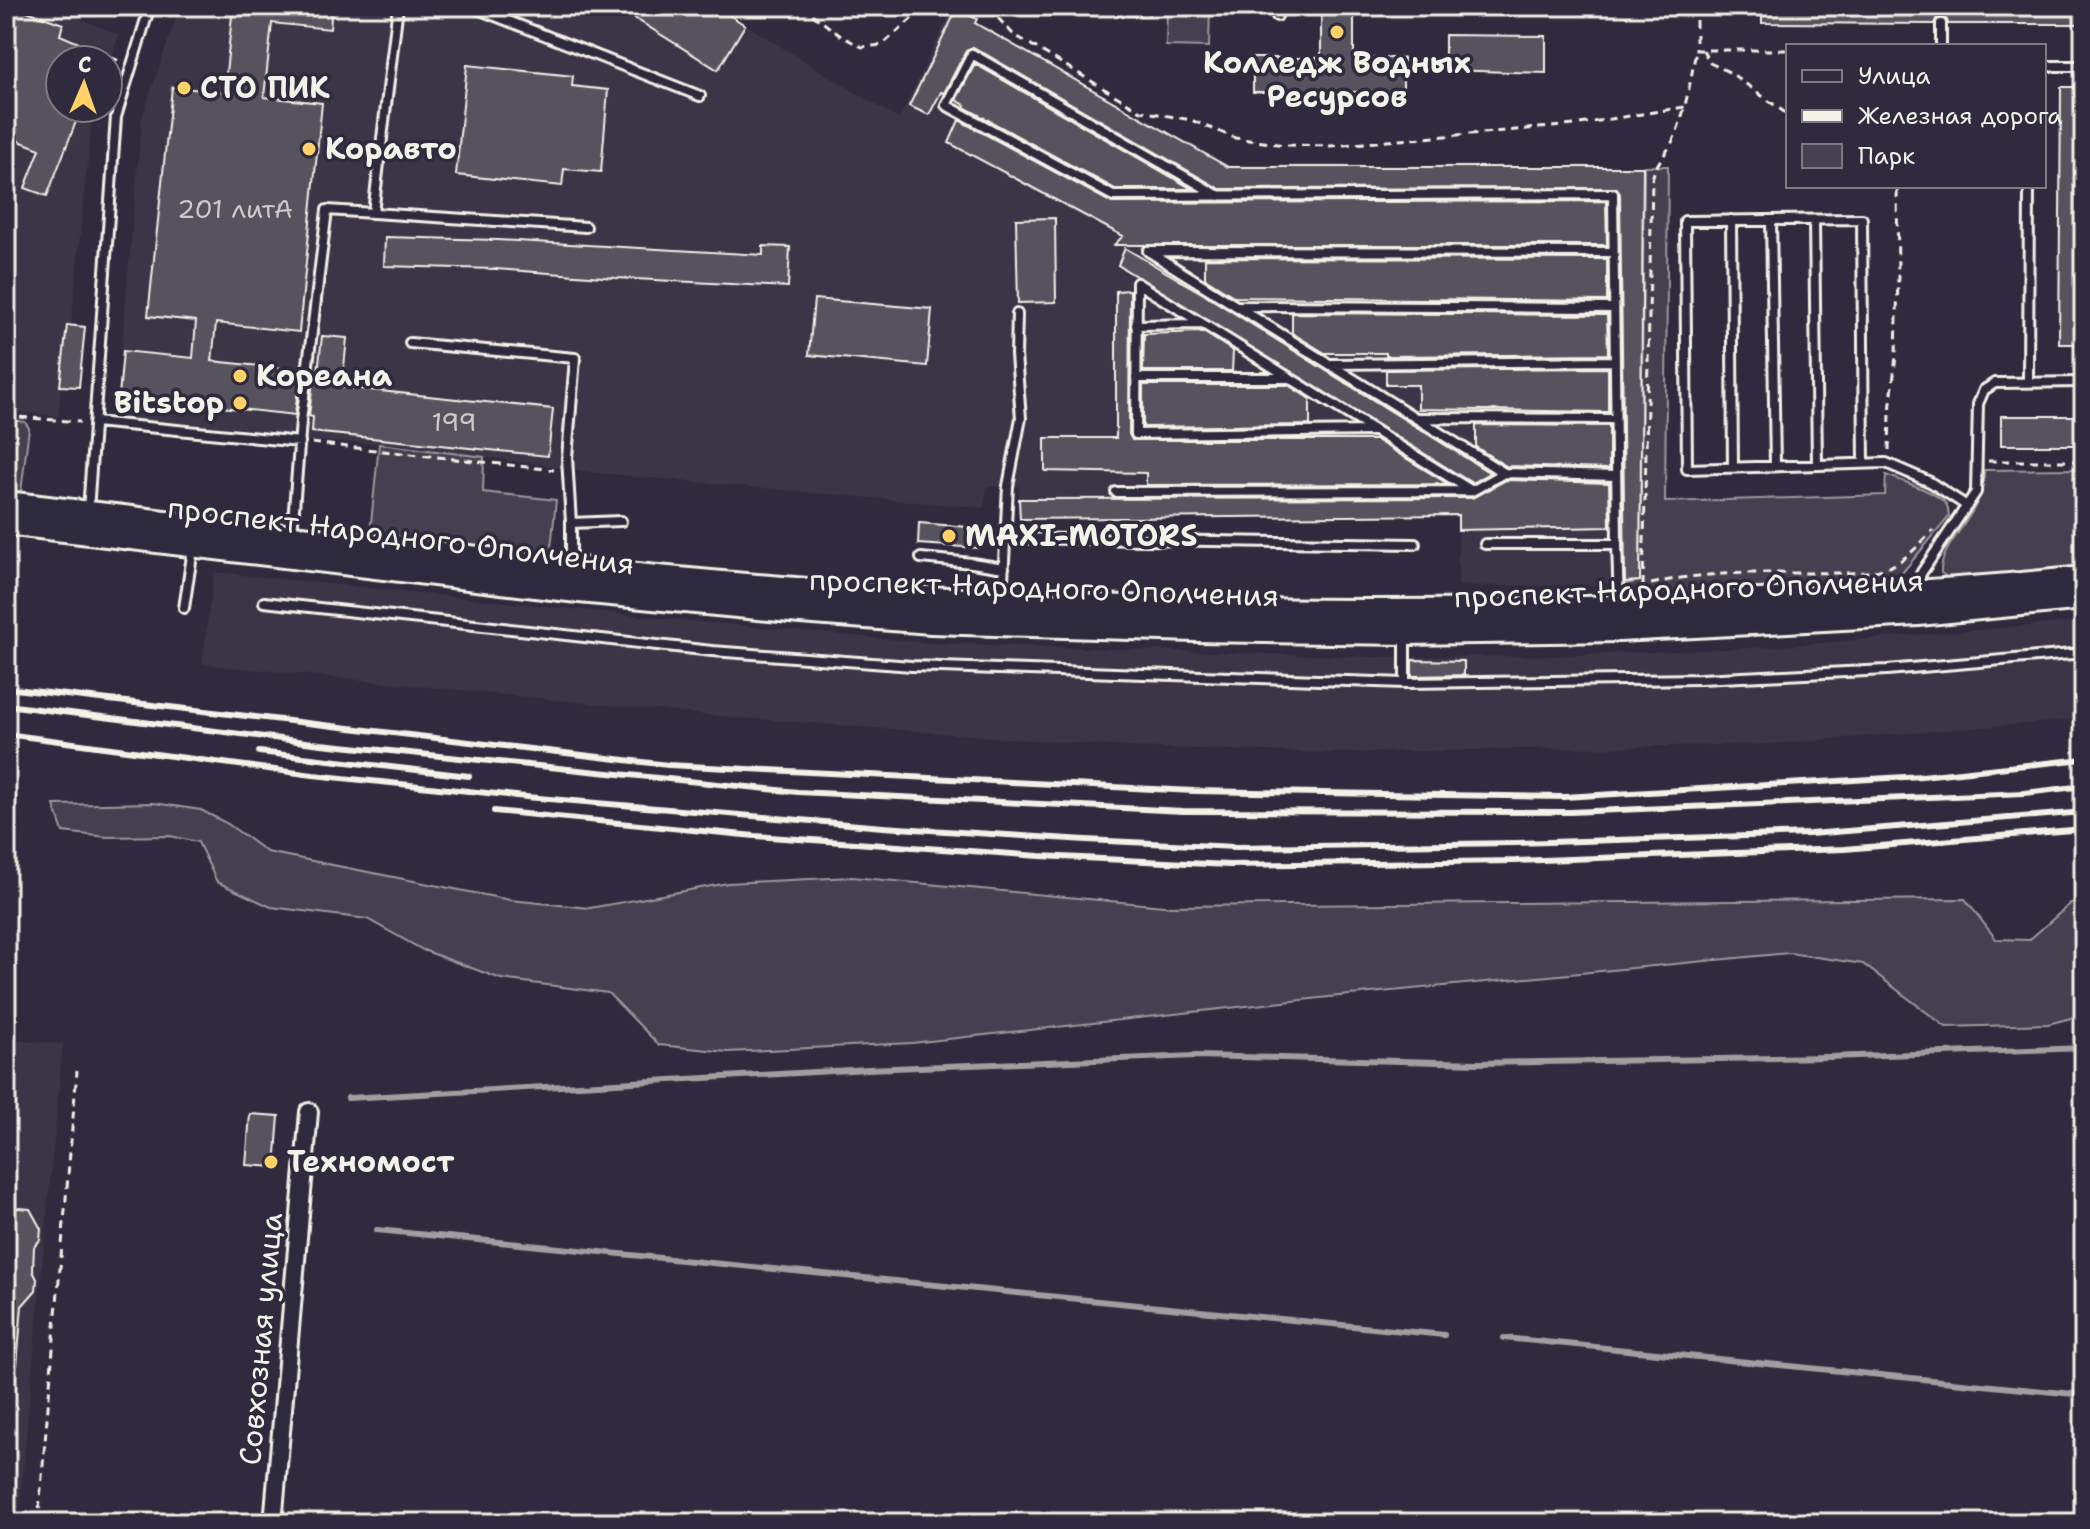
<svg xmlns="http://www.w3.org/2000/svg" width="2090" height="1529" font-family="'Shantell Sans',sans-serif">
<rect width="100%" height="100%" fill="#2f2a3d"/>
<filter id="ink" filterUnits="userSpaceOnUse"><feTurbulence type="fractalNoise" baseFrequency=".0125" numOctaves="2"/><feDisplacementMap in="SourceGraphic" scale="16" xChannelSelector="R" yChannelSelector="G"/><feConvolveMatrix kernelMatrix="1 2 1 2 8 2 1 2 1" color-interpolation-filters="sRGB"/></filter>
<g filter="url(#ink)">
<path fill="#3b3647" d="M6 6H50L119 35 108 66V60H60V108H93L71 325H67L58 417 6 410Z
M180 6H715L899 119 952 9 1229 165 1644 166 1640 582 1618 585 1458 586V515L1020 519 1019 487 987 486 984 508 596 473 551 466 379 444 114 432 142 117Z
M214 572 660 618 929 643 1369 657 1551 656 1773 647 2084 621V719L1770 744 1331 753 1127 747 705 715 202 664Z
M6 1040 63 1044 19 1512 6 1510Z"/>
<path fill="#454050" stroke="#9c989c" stroke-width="2" d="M1114 6H1149V16H1114Z
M1167 6H1210L1209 47 1166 46Z
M1644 166H1668L1665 502 1885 495 1886 475C1901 481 1936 491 1946 504 1949 508 1948 513 1949 517L1902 573 1889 582 1878 585 1633 595 1626 584 1640 581Z
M6 419 25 422 29 428 21 492 6 490Z
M379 444 484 457 483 492 556 500 551 548 537 553 370 533Z
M2084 469V568L1951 580 1941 573C1939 541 1986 515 1984 470Z
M154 803 201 810 228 824 267 852 510 900 590 908 728 883 852 877 1164 906 1965 899 1996 939 2029 940 2070 904 2084 901V1015L2048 1024 1946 1027 1863 964 1789 953 1329 997 912 1043 728 1052 659 1045 608 993 501 979 423 950 367 919 271 907 217 882 198 842 170 836 107 837 63 832 54 805Z"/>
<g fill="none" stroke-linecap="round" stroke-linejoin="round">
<path stroke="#a19ea0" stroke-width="6" d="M348 1098 868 1069 1196 1056 1479 1063 1829 1057 2084 1048
M377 1230 1444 1335
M1504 1338 2084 1395"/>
</g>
<path fill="#56525f" stroke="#f4f1e8" stroke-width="2" d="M6 6H13L63 24 60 35 118 60H60V108L79 114 47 196 25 188 40 149 6 136Z
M233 6H332L330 29 272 23 264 97 322 103 299 332 216 323 212 361 300 370 295 415 119 396 123 351 193 358 196 321 148 316 172 87 224 92Z
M615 6H715L745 25 718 70Z
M1321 6H1354V58H1403V92H1253V58H1321Z
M1762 6H2084V24H1948L1947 20 1942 17 1937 18 1934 24 1762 23Z
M957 9 977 19 975 23 1228 167H1643L1640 581 1625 582 1620 194 1617 188 1220 189 973 47 966 51 944 93 941 92 929 115 909 106Z
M1445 35 1546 36V73L1445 70Z
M975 64 1192 189H1115L964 107 965 105 956 100Z
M467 65 573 76 572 86 608 90 601 172 564 169 562 186 456 175Z
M2061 87H2084V344H2059Z
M959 120 1112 203 1606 201 1607 245H1114L1123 236 949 143Z
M1055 218 1056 302 1018 303 1016 219Z
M385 237 497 240 763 255V246L790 247 788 287 616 278 496 269 384 266Z
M1125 248 1205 295 1490 473 1472 483 1118 265Z
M1205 258 1607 259V301L1235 297 1205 278Z
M1130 290 1129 434 1132 440H1376L1448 484 1146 485V473L1045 471V438H1116V291Z
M814 299 932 309 927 366 809 355Z
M1292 313 1607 315 1608 354 1386 356V353H1325L1292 333Z
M67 325 85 327 79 387 60 386Z
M1203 332 1233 351 1232 371H1143L1144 334Z
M322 336 347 338 342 387 553 409 548 456 312 432 313 417 309 416 314 371 318 372Z
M1608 368V412L1418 409V385H1386V370Z
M1143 385H1288L1310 399V425L1143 427Z
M2001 416H2084V445H2001Z
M1476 425 1609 426V469L1506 466 1476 447Z
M1506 480 1609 483 1610 527 1458 530V515L1020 519 1019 499 1472 498Z
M919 523 981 528 979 548 918 544Z
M1412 660 1464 661V675L1412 676Z
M250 1114 279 1116 275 1167 246 1165Z
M6 1207 30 1209 41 1229 40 1240 34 1247 33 1271 37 1279 36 1290 22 1306 17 1365 6 1364Z"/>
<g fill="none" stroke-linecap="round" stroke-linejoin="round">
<defs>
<path id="service" d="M470 6 700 96
M1277 16V6
M1941 24V46
M2044 66H2084
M1219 196 972 54 946 105 1113 196 1613 194 1617 544
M373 213 398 6
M1731 220 1733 468
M1771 220 1775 466
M1814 220 1817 465
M1148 251 1504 473 1616 476
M1149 251 1613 252
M1137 283 1472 491
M1137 283 1136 434 1374 431
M1238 306 1614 308
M1136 325 1202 324
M410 343 575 358 567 458 571 523V568
M1331 364 1614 361
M1136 378H1287
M2028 382 2029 186
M1418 418 1615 419
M95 422 300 442
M1864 463 1862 219 1685 221 1687 469 1886 463 1930 482 1967 506
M1116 492 1472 491 1504 473
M88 511 116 117 150 6
M571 523 621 521
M292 534 301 421 327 210 586 227
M1006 538 1415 544
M1485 544H1617L1619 604
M921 558 972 563 1004 568
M1917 589V582L1922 572 1976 492 1978 404 1984 390 1995 383 2084 382
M1002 599 1008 486 1021 418 1016 355 1017 314
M264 602 712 651 912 666 1405 683 1700 679 1887 670 2084 653
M184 608 193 549
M1405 636V683"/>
<path id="minor" d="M273 1523 309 1112"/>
<path id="secondary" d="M6 504C152 522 297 539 443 555 564 569 686 582 808 591 1124 615 1443 618 1760 602 1868 596 1976 590 2084 579
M6 522 569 589 801 611 931 621 1195 629 1405 632 1619 629 1918 613 2084 597"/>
</defs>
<use href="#service" stroke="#f4f1e8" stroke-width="14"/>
<use href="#minor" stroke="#f4f1e8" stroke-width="22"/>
<use href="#secondary" stroke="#f4f1e8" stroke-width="30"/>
<path stroke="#f4f1e8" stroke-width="3" stroke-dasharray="8 6" stroke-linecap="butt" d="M801 6 841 36 862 47 882 45 926 6
M991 6 998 18 1013 34 1141 111 1191 120 1235 138 1284 145 1330 146 1574 125 1685 107
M1696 6V50H1788
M1703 50 1710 63 1731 73 1788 115
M6 416 80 422
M312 443 554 470
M1889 450 1890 412 1896 355 1898 276 1897 186
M1988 461H2084
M1651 584C1703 571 1759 573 1811 573 1834 572 1870 576 1891 566 1908 558 1920 544 1933 530
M1643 586 1652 180C1656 160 1668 154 1675 136 1686 109 1691 79 1696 50
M38 1523 77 1071"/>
<use href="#service" stroke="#2f2a3d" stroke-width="8"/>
<use href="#minor" stroke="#2f2a3d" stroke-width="16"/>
<use href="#secondary" stroke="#2f2a3d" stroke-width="24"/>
<path stroke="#f4f1e8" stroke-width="6" d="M6 688 668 765 1194 791 1564 797 1922 776 2084 759
M6 705 321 744 798 792 1183 811 1570 812 2025 793 2084 786
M6 734 313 775 526 797 883 827 1086 840 1236 847 1516 843 1810 834 2084 812
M259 752 469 776
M494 811 755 836 1040 856 1229 865 1515 861 1844 849 2084 829"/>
</g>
</g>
<g fill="#ffd166" stroke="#2f2a3d" stroke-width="3">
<circle cx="1337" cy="32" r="8"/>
<circle cx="184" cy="88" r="8"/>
<circle cx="309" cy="149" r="8"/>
<circle cx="240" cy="376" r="8"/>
<circle cx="240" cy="403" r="8"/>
<circle cx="949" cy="536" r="8"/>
<circle cx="271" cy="1162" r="8"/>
</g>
<g text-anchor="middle" stroke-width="7" stroke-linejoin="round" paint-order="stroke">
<g font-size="26" fill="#ccc9c6">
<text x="235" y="218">201 литА</text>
<text x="454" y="431">199</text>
</g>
<g font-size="30" font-weight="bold" fill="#f4f1e8" stroke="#2f2a3d" text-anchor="start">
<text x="1337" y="73" text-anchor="middle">Колледж Водных<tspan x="1337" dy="34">Ресурсов</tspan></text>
<text x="200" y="98">СТО ПИК</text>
<text x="325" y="159">Коравто</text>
<text x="256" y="386">Кореана</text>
<text x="224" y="413" text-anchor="end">Bitstop</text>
<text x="965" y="546">MAXI-MOTORS</text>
<text x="287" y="1172">Техномост</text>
</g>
<g font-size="30" fill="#f4f1e8" stroke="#2f2a3d">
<text transform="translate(401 536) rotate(7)" y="10">проспект Народного Ополчения</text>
<text transform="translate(1044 588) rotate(2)" y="10">проспект Народного Ополчения</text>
<text transform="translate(1689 589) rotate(-2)" y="10">проспект Народного Ополчения</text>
<text transform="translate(261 1339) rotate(-85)" y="10">Совхозная улица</text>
</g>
</g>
<rect width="2090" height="1529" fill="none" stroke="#2f2a3d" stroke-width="32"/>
<rect x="16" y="16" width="2058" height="1497" fill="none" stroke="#f4f1e8" stroke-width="3" filter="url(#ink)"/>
<rect x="1786" y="44" width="260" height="144" fill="#2f2a3d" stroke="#7e7a81" stroke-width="2"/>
<rect x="1802" y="70" width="40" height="12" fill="#2f2a3d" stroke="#7e7a81" stroke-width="2"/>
<text x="1858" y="84" font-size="24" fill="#f4f1e8">Улица</text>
<rect x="1802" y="110" width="40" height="12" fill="#f4f1e8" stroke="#7e7a81" stroke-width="2"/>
<text x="1858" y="124" font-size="24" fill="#f4f1e8">Железная дорога</text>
<rect x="1802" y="144" width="40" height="24" fill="#454050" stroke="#7e7a81" stroke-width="2"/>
<text x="1858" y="164" font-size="24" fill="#f4f1e8">Парк</text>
<g transform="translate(84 84) rotate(2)"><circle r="38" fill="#2f2a3d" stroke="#7e7a81" stroke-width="2"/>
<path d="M0-6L14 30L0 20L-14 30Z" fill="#ffd166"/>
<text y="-12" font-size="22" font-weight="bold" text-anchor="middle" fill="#f4f1e8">С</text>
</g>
</svg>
